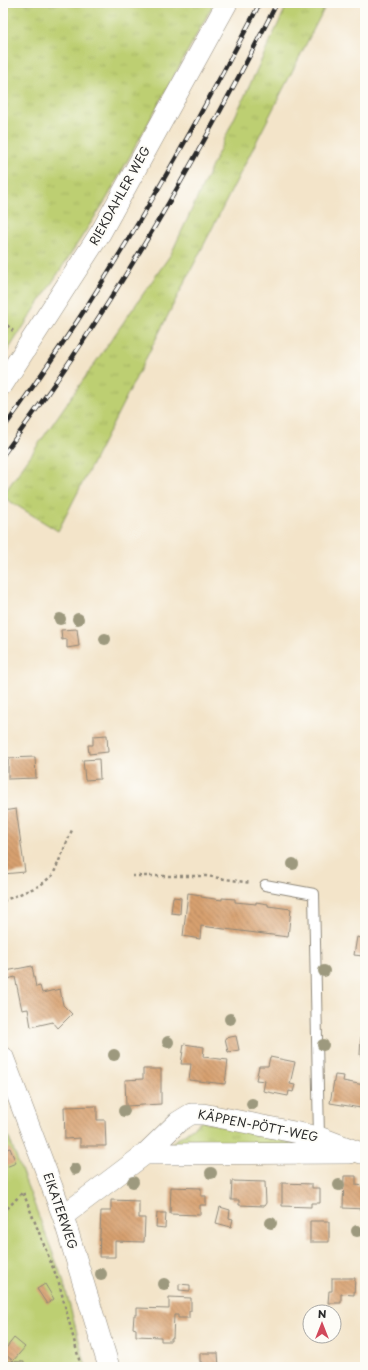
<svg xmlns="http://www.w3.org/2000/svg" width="368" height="1370" font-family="'Playpen Sans',sans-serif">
<defs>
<pattern id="grass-tufts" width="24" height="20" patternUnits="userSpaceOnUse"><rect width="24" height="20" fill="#bdcf72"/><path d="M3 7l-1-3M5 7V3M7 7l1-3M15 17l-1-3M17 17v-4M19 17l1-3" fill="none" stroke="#a3b263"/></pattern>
<pattern id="building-back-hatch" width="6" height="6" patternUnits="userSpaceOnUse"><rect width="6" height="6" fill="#d7a06f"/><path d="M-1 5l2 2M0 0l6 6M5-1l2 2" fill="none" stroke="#af835b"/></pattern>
</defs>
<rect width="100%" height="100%" fill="#fdfcf7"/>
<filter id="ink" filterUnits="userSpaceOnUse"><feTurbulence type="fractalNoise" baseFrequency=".025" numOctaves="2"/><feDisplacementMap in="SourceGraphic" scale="8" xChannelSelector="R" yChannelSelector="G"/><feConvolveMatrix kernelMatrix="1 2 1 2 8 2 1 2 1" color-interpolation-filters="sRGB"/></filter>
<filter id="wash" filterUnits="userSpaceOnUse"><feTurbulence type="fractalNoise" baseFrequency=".012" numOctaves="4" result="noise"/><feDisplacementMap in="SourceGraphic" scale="16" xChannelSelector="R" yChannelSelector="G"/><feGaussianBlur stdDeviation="0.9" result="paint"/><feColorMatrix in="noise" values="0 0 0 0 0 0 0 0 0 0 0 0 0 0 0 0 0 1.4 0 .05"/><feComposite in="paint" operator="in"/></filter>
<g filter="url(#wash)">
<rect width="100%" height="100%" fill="#f3e4c9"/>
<path fill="url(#grass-tufts)" stroke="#747d4e" d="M3 3H214L107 198 3 358Z
M288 3H327L58 531 3 497V495L171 254Z
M202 1121 312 1148 169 1145Z"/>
<path fill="#bdcf72" stroke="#747d4e" d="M3 1122 63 1280 86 1367H3Z"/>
<g id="blocks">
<path fill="url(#building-back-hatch)" d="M77 629 79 646 67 648V639L62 640 61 630Z
M107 735 108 752 89 754 88 745H93V736Z
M35 757 36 778 8 779V758Z
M99 759 100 779 85 780 83 760Z
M16 809 25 872 3 874V811Z
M188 893 201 895V897L222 900V898L235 899V902L256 904V902L268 904V906L291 909 288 937 201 926 200 939 183 936Z
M173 897 181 898 180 914 171 913Z
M357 937 365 939V964H362L363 956 354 955Z
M32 966 36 987 40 986 42 993 60 989 63 1005 72 1014 58 1028 53 1022 31 1027 28 1009 22 1010 15 977 8 979 6 971Z
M236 1036 239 1050 228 1052 225 1038Z
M361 1037H365V1056L360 1055Z
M184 1044 204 1047 203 1057 228 1060 225 1084 189 1080 191 1064H181Z
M270 1057 295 1062 290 1084 295 1085 293 1092 289 1091 288 1096 263 1091 265 1081 256 1080 259 1066H268Z
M143 1069H161V1104L126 1106 125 1080 143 1079Z
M335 1075 344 1076 343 1081 364 1085 361 1108 330 1103Z
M97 1106V1120H105L106 1146H80V1138L65 1139 64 1107Z
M10 1148 16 1163 6 1167 3 1160V1150Z
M344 1176H356V1185L365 1186V1209L343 1208Z
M232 1181 265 1182 266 1203 264 1206 239 1205V1200H231Z
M282 1183 312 1184V1188H320V1203H311V1207L282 1206Z
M171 1187 201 1188V1196H206V1205H200V1215L170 1214Z
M111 1200 139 1201V1218H145L144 1242 115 1241V1257H99L101 1211H111Z
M220 1207 230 1210 229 1218 233 1219 231 1227 216 1223Z
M157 1213H166L165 1228 156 1227Z
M310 1221H329V1242H310Z
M332 1278H355L354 1295 341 1294V1303H328L329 1291H332Z
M45 1284 54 1299 47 1304 37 1289Z
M179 1284 190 1285V1291L179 1290Z
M169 1297 191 1298V1311H189V1318H178V1315H174L173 1338H171V1341H161V1337L136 1336V1329L133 1328 134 1315H137V1308L169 1309Z
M14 1338 25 1347 13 1361 3 1352Z
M200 1353H218L219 1367H203V1362H200Z
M3 1361 24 1362V1367H3Z"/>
</g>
</g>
<g filter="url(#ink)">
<use href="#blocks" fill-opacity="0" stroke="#8f887a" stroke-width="1"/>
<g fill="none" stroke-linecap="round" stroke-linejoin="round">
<defs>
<path id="service" d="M265 885 314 894 319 1137"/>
<path id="minor" d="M3 384 101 232 227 3
M3 1057 63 1216 109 1367
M145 1154 350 1153
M63 1216 145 1154 178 1122 191 1114H203L319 1137 361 1153"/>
</defs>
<use href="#service" stroke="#8f887a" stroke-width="12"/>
<use href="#minor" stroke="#8f887a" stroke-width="22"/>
<path stroke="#8f887a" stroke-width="2.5" stroke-dasharray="3 3" stroke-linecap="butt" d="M3 321 13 331
M132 876H206L251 883
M3 901 39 886 53 875 72 830
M3 1213 23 1192 59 1283 81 1367"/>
<use href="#service" stroke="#fff" stroke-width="10"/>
<use href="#minor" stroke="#fff" stroke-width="21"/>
<defs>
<path id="rail" d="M3 429C41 376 78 322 112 266 165 181 213 92 260 3
M3 455C109 314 197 160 277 3"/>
</defs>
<use href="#rail" stroke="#2b2b2b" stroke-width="4.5"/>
<use href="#rail" stroke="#fdfcf7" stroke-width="3" stroke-dasharray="9" stroke-linecap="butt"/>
</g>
<g fill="#9d997e">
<circle cx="60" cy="619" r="6"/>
<circle cx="78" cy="619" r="6"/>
<circle cx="105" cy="639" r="6"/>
<circle cx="293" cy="864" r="6"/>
<circle cx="324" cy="971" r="6"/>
<circle cx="230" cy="1019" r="6"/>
<circle cx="168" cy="1042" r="6"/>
<circle cx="323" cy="1045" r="6"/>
<circle cx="114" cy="1055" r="6"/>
<circle cx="252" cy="1104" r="6"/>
<circle cx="124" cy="1111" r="6"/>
<circle cx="75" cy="1169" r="6"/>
<circle cx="211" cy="1173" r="6"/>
<circle cx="133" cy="1182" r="6"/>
<circle cx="339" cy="1185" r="6"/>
<circle cx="271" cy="1223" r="6"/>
<circle cx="357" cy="1231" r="6"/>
<circle cx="101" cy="1274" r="6"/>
<circle cx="164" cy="1284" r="6"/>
</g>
</g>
<g text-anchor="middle" stroke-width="4" stroke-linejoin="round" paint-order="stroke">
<g font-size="12" fill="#2b2b2b" stroke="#fdfcf7">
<text transform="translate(120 196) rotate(-61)" y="4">RIEKDAHLER WEG</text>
<text transform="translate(258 1126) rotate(11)" y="4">KÄPPEN-PÖTT-WEG</text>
<text transform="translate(60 1211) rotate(71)" y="4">EIKATERWEG</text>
</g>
</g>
<rect width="368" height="1370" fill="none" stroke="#fdfcf7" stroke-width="16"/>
<g transform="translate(322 1324)"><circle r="19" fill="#fdfcf7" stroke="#a9a8a5"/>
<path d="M0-3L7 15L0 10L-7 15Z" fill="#d1495b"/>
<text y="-6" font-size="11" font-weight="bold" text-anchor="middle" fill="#2b2b2b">N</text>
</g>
</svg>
